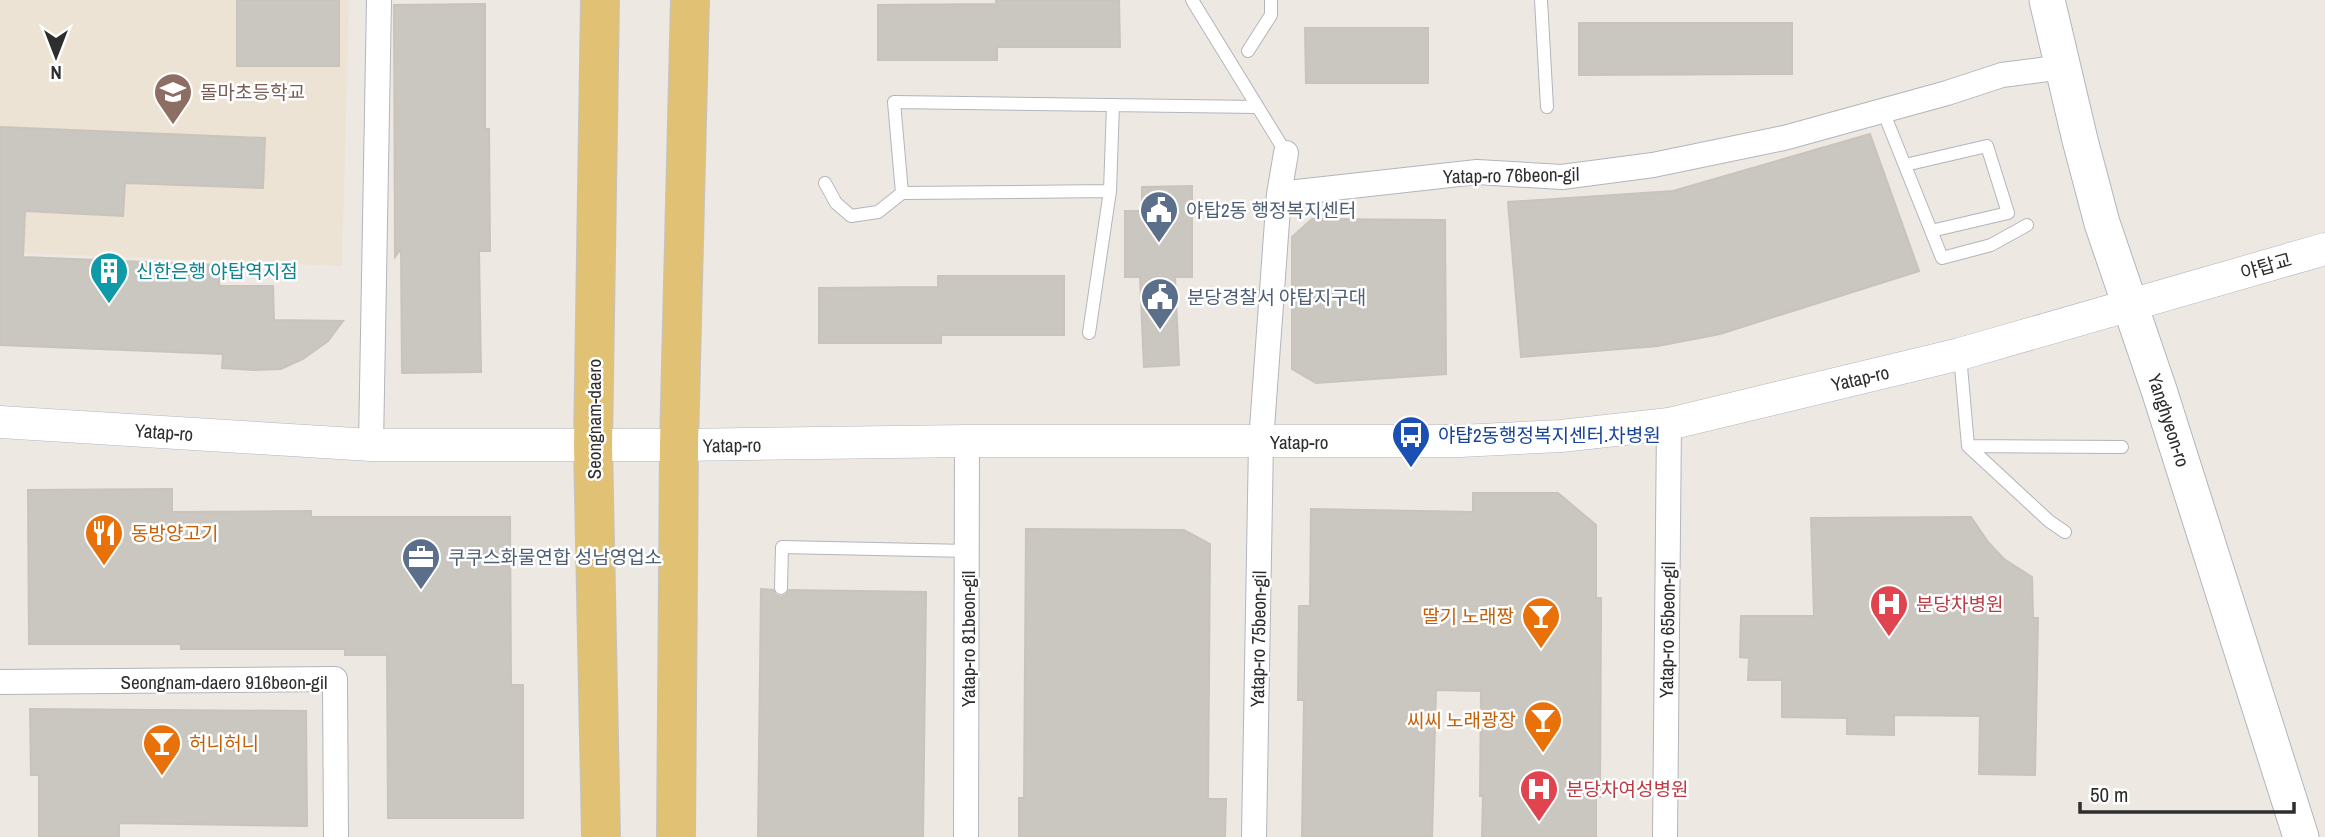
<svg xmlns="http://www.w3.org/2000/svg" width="2325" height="837" font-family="'Archivo Narrow','Noto Sans KR',sans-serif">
<rect width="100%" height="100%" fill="#ede8e2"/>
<path fill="#ece3d4" d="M0 0H349L342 266 0 252Z"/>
<path fill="#cac6c0" stroke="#c9c3bc" stroke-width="2" d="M237 0H339V66H237Z
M996 0H1119L1120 47H997V60H878V5L996 4Z
M485 4V129H489L490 251H479L481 372 402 373 401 249 395 257 394 5Z
M1579 23H1792V74L1579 75Z
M1305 28H1428V83H1306Z
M0 127 265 138 263 188 125 183 123 216 25 211 23 257 220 265 219 286H273L274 320 343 321 328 341 303 359 281 369 254 370 222 368 223 354 0 345Z
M1870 134 1919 271 1720 334 1658 346 1521 357 1508 202 1673 191Z
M1192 186V277H1175L1179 365 1144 367 1140 277H1125V211H1142V187Z
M1312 219 1445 220 1446 374 1316 383 1292 369V237Z
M938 276H1064V335H941V343H819V288L938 287Z
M172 489V512L311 511V517H510L511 685H523V818H388L387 655H345V649H181V644H29L28 490Z
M1473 493H1558L1596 525V598H1601L1600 797H1596V837H1482L1483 796H1480L1481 691 1436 690 1432 837H1302L1304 700H1298L1299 606H1310L1311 509 1473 512Z
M1971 517 1988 542 2004 559 2032 577 2033 618H2038L2035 775 1979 774 1980 716 1894 715V735L1847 734V718L1782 717V680H1748L1749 658 1740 657 1741 616H1814L1811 518Z
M1026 529 1184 530 1210 544 1208 799H1226L1225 837H1019V798H1024Z
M761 589 773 590 776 595 781 597 786 595 789 590 926 592 923 837H758Z
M30 709 306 711 307 826 119 823V837H39V775H31Z"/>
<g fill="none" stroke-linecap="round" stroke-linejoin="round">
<defs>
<path id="service" d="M1192 0 1286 153
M1541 0 1547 107
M1248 51 1271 15V0
M1113 105 1110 191 902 193 894 102 1257 107
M1883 111 1942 258 1991 245 2027 225
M1905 165 1987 146 2008 213 1931 231
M825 183 836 203 851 216 878 212 902 193
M1089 333 1110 191
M1960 355 1968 446 2122 447
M1968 446 2049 521 2065 532
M781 588 782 547 968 551"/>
<path id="minor" d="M1279 194 1477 172 1562 177 1653 165 1784 138 1947 93 2002 75 2063 67
M371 445 379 0
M0 682 335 679 336 837
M966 837 967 441
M1254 837 1261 442 1279 194 1286 153
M1665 837 1669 424"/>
<path id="tertiary" d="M0 422 371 445H679L967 441H1460L1561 436 1669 424 1960 354 2325 249"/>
<path id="secondary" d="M2047 0 2080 140 2102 223 2159 390 2301 837"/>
<path id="primary" d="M600 0 593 445 601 837
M676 837 679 445 690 0"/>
</defs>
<use href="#service" stroke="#b3b5bc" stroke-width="14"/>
<use href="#minor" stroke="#b3b5bc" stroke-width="26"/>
<use href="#tertiary" stroke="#b3b5bc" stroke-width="33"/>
<use href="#secondary" stroke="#b3b5bc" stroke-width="37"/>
<use href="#primary" stroke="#c4c4c4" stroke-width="40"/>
<use href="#service" stroke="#fff" stroke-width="12"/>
<use href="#minor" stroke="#fff" stroke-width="24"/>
<use href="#tertiary" stroke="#fff" stroke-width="32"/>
<use href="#secondary" stroke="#fff" stroke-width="35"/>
<use href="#primary" stroke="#e1c174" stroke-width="38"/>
</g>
<defs>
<symbol id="school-pin" viewBox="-11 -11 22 30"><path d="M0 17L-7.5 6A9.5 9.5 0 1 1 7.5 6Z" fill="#8d6e63" stroke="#fff"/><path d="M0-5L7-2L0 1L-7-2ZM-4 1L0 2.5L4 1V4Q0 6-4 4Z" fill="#fff"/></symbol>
<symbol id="civic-pin" viewBox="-11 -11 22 30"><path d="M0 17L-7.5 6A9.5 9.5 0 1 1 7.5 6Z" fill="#5c6f8a" stroke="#fff"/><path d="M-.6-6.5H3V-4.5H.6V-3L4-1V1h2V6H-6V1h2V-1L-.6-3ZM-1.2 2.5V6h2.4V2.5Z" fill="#fff"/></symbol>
<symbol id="building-pin" viewBox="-11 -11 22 30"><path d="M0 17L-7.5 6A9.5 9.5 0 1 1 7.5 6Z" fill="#0f9aa8" stroke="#fff"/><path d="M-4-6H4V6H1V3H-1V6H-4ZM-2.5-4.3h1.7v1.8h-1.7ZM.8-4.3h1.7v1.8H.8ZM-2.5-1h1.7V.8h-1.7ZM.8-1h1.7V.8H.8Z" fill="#fff"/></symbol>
<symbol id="bus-pin" viewBox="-11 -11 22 30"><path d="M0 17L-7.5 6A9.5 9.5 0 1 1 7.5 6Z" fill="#1a4fb4" stroke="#fff"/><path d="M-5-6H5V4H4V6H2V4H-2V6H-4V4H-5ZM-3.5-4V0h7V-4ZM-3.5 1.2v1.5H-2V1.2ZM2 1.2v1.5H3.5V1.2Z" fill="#fff"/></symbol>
<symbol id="restaurant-pin" viewBox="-11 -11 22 30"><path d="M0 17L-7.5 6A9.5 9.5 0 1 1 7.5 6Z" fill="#e8710a" stroke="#fff"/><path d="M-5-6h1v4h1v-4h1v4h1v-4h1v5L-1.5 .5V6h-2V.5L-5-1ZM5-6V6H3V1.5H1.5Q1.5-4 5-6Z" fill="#fff"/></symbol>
<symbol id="office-pin" viewBox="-11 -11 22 30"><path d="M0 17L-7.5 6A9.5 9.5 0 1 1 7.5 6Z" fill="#5c6f8a" stroke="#fff"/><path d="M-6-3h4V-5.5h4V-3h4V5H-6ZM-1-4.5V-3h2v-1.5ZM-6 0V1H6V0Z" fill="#fff"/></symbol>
<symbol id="hospital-pin" viewBox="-11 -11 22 30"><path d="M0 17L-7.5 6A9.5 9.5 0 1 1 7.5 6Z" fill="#e0444e" stroke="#fff"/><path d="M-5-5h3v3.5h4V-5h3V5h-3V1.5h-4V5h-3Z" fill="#fff"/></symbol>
<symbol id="bar-pin" viewBox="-11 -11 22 30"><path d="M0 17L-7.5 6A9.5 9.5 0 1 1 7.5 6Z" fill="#e8710a" stroke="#fff"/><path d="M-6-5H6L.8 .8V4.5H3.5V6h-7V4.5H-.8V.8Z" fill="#fff"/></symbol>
</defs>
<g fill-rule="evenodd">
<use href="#school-pin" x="151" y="70" width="44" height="60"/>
<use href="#civic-pin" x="1137" y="188" width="44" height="60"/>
<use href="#building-pin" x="87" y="249" width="44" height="60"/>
<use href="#civic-pin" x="1138" y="275" width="44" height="60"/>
<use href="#bus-pin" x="1389" y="413" width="44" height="60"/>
<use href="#restaurant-pin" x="82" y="511" width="44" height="60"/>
<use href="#office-pin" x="399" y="535" width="44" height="60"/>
<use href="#hospital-pin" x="1867" y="582" width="44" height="60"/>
<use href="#bar-pin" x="1519" y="594" width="44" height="60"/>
<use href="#bar-pin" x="1521" y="698" width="44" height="60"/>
<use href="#bar-pin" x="140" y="721" width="44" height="60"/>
<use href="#hospital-pin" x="1517" y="767" width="44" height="60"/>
</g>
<g text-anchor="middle" stroke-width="5" stroke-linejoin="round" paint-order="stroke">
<g font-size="19" fill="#785e54" stroke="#fff" text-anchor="start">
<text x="200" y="99">돌마초등학교</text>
</g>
<g font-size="19" fill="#2e2e2e" stroke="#fff">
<text transform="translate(1511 175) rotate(-1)" y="7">Yatap-ro 76beon-gil</text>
<text transform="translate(2266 266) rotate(-16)" y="7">야탑교</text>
<text transform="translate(1860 378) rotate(-13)" y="7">Yatap-ro</text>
<text transform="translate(594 419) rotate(-90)" y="7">Seongnam-daero</text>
<text transform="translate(2169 420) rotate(72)" y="7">Yanghyeon-ro</text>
<text transform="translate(164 432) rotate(4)" y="7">Yatap-ro</text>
<text x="1299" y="449">Yatap-ro</text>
<text transform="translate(732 445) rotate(-1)" y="7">Yatap-ro</text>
<text transform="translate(1667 630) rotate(-89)" y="7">Yatap-ro 65beon-gil</text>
<text transform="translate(968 639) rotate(-90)" y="7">Yatap-ro 81beon-gil</text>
<text transform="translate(1258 639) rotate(-89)" y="7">Yatap-ro 75beon-gil</text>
<text x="224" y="689">Seongnam-daero 916beon-gil</text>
</g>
<g font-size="19" fill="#4e5e75" stroke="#fff" text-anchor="start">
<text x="1186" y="217">야탑2동 행정복지센터</text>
<text x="1187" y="304">분당경찰서 야탑지구대</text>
<text x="448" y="564">쿠쿠스화물연합 성남영업소</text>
</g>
<g font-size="19" fill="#0d838f" stroke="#fff" text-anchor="start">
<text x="136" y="278">신한은행 야탑역지점</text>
</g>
<g font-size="19" fill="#164399" stroke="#fff" text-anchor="start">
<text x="1438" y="442">야턉2동행정복지센터.차병원</text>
</g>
<g font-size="19" fill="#c56008" stroke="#fff" text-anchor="start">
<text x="131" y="540">동방양고기</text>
<text x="1514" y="623" text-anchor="end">딸기 노래짱</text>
<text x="1516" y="727" text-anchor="end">씨씨 노래광장</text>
<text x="189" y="750">허니허니</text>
</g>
<g font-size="19" fill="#be3a42" stroke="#fff" text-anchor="start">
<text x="1916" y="611">분당차병원</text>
<text x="1566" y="796">분당차여성병원</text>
</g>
</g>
<g transform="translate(56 56) rotate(180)" stroke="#ffffff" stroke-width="5" paint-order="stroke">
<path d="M0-5L12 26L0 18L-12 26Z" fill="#2e2e2e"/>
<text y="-10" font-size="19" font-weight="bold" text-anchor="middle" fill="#2e2e2e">N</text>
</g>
<path d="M2080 802v10h214v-10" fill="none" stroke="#2e2e2e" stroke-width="3.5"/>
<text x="2090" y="802" font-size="21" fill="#2e2e2e" stroke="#ffffff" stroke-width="5" paint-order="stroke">50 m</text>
</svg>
